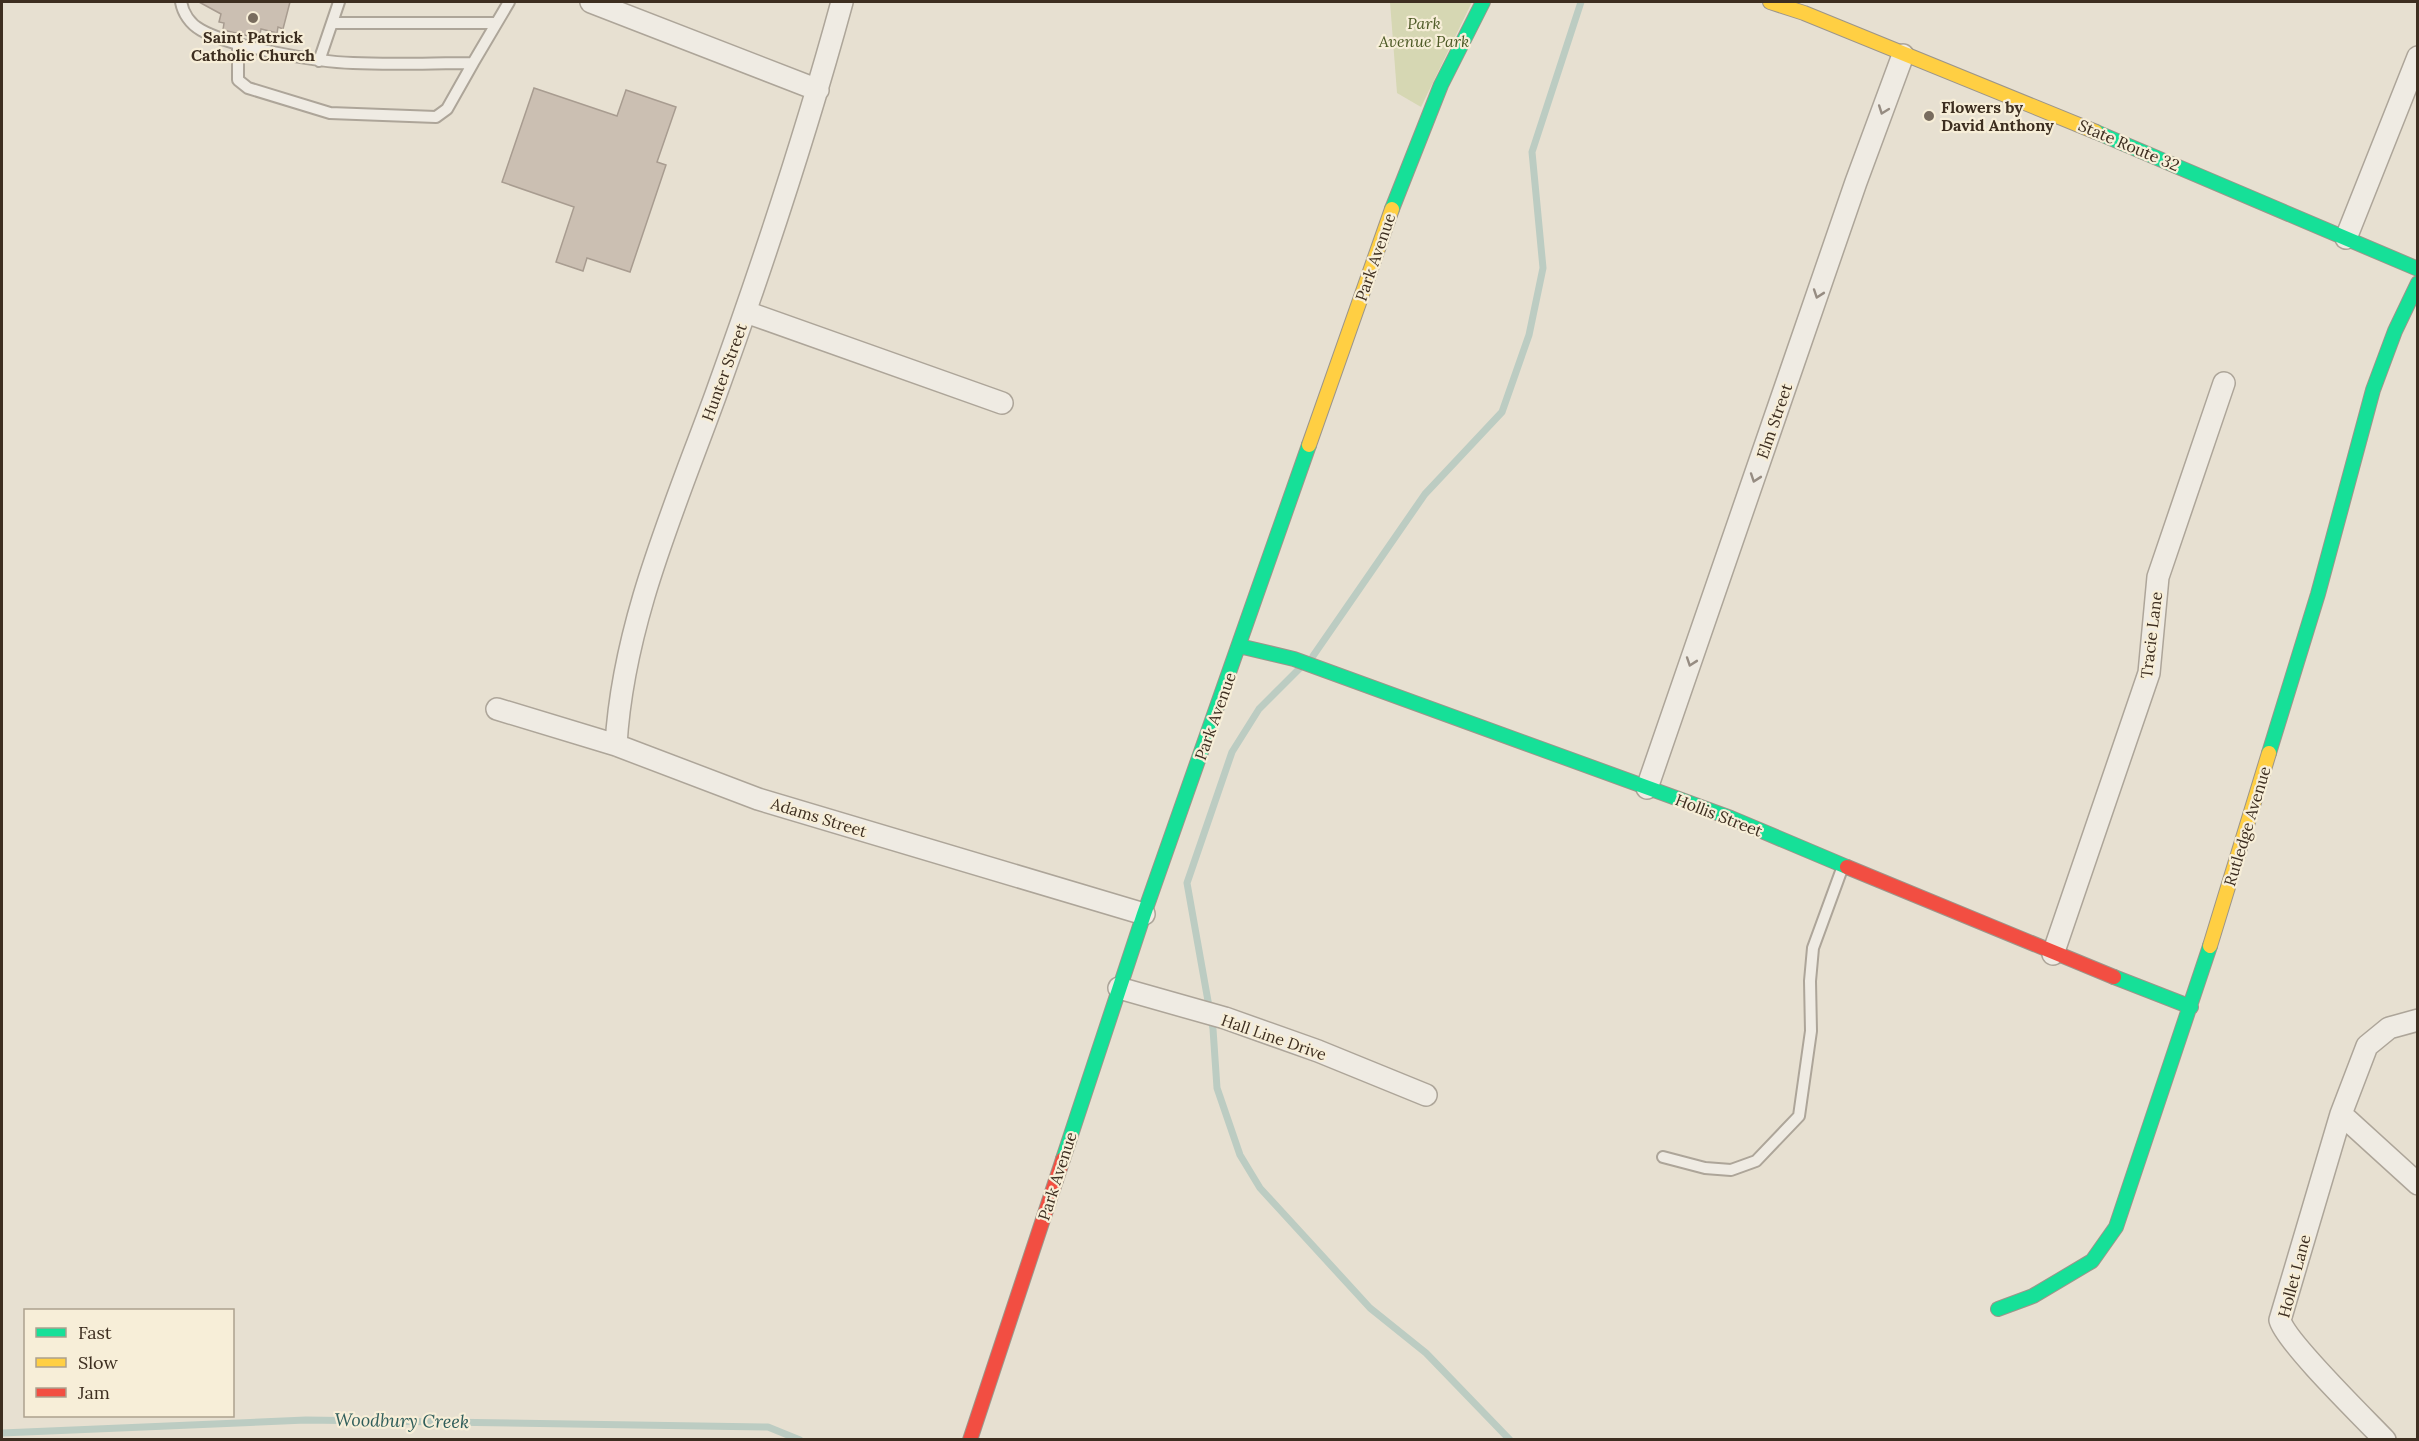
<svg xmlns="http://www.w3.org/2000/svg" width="2419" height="1441" font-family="Lora,serif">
<rect width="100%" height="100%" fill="#e7e0d1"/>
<path fill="#d6d7b3" d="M1390 2H1472L1421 107 1397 93Z"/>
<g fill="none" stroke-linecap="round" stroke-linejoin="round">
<path stroke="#bcccc2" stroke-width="7" d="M1313 656 1425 494 1502 412 1529 335 1543 268 1532 152 1581 2
M1300 668 1259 709 1232 752 1187 883 1213 1029 1217 1088 1240 1155 1260 1188 1370 1308 1426 1353 1510 1440
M2 1433 306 1420 768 1427 800 1440"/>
</g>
<path fill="#cbbfb2" stroke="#a89c90" stroke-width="1.5" d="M199 2H290L283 29 278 27 277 33 261 29 260 34 254 32 253 37 223 30 224 23 219 22 221 14Z
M534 88 617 116 626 90 676 107 657 162 666 165 630 272 587 258 583 271 556 262 574 207 502 182Z"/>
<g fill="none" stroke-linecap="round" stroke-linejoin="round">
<defs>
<path id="lane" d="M181 2C183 13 190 24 201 30 231 47 318 62 353 63 393 65 433 63 473 63L509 2
M332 23H494
M238 43V80L248 88 330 113 436 117 447 109 473 63
M319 61 339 2
M1663 1157 1705 1168 1731 1170 1756 1161 1799 1116 1811 1031 1810 981 1813 948 1843 866"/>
<path id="street" d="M591 2 818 90
M2346 238 2418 57
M746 312 1002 403
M497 709 616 745 758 799 1144 914
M616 745C623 623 675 507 716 394 763 264 806 134 842 2
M1647 788 1856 182 1903 55
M2053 954 2149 673 2158 577 2224 383
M1119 988 1225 1018 1318 1051 1426 1095
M2341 1114 2418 1184
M2385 1440C2365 1419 2285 1341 2280 1320L2341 1114 2367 1046 2389 1028 2418 1020"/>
<path id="fast" d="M2096 132 2418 269
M1392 209 1441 85 1483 2
M1239 646 1294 659 1731 818 1847 867
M2269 753 2318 594 2373 390 2395 331 2418 283
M2114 977 2191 1007
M1063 1159 1144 914 1309 445
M1998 1309 2033 1296 2092 1261 2116 1227 2210 946"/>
<path id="slow" d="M1770 2 1804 13 2096 132
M1309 445 1392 209
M2210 946 2269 753"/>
<path id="jam" d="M1847 867 2114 977
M970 1440 1063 1159"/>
</defs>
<use href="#lane" stroke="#ada599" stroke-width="14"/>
<use href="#street" stroke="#ada599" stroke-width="24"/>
<use href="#fast" stroke="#9c958a" stroke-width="16"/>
<use href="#slow" stroke="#9c958a" stroke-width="16"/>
<use href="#jam" stroke="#9c958a" stroke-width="16"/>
<use href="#lane" stroke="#efebe3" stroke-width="10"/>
<use href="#street" stroke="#efebe3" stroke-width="21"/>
<use href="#fast" stroke="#16e098" stroke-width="14"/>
<use href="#slow" stroke="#ffcf43" stroke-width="14"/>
<use href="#jam" stroke="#f24e42" stroke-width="14"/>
</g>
<defs><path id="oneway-chevron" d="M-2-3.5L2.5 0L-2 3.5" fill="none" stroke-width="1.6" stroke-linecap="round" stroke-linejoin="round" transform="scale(1.5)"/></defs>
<g stroke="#968c82">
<use href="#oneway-chevron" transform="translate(1883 110) rotate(110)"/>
<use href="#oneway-chevron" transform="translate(1818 294) rotate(109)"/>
<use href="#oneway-chevron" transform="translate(1755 478) rotate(109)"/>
<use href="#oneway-chevron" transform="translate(1691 662) rotate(109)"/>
</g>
<g fill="#786c5e" stroke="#f7eed8" stroke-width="2">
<circle cx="253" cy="18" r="6"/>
<circle cx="1929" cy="116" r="6"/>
</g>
<g text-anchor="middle" stroke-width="4.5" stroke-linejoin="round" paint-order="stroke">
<g font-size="16" font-style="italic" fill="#4d5a26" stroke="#f7eed8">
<text x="1424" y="29">Park<tspan x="1424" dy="18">Avenue Park</tspan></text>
</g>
<g font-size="16" font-weight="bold" fill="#3d2e20" stroke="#f7eed8">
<text x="253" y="43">Saint Patrick<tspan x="253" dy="18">Catholic Church</tspan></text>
<text x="1941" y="113" text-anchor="start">Flowers by<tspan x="1941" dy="18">David Anthony</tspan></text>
</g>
<g font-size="16" fill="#3d2e20" stroke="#f7eed8">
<text transform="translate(2129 145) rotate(23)" y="6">State Route 32</text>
<text transform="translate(1375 257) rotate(-71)" y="6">Park Avenue</text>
<text transform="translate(724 372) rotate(-70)" y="6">Hunter Street</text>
<text transform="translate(1774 421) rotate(-71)" y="6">Elm Street</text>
<text transform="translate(2151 635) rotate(-83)" y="6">Tracie Lane</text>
<text transform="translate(1215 716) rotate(-70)" y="6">Park Avenue</text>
<text transform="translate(1719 815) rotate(21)" y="6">Hollis Street</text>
<text transform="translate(819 817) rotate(17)" y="6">Adams Street</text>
<text transform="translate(2247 826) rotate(-73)" y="6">Rutledge Avenue</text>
<text transform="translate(1274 1037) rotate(19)" y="6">Hall Line Drive</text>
<text transform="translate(1057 1176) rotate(-72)" y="6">Park Avenue</text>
<text transform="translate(2294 1276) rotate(-75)" y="6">Hollet Lane</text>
</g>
<g font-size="18" font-style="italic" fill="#2f5d5a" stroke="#f7eed8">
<text transform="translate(402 1421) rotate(1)" y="6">Woodbury Creek</text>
</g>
</g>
<rect width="2419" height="1441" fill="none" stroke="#3d2e20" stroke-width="6"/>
<rect x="24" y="1309" width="210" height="108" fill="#f7eed8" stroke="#ada18e" stroke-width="1.5"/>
<rect x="36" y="1328" width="30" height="9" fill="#16e098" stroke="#ada18e" stroke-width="1.5"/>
<text x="78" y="1339" font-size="18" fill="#3d2e20">Fast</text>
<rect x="36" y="1358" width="30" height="9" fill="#ffcf43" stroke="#ada18e" stroke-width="1.5"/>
<text x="78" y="1369" font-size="18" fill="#3d2e20">Slow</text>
<rect x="36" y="1388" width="30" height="9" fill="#f24e42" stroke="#ada18e" stroke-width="1.5"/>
<text x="78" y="1399" font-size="18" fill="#3d2e20">Jam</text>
</svg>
